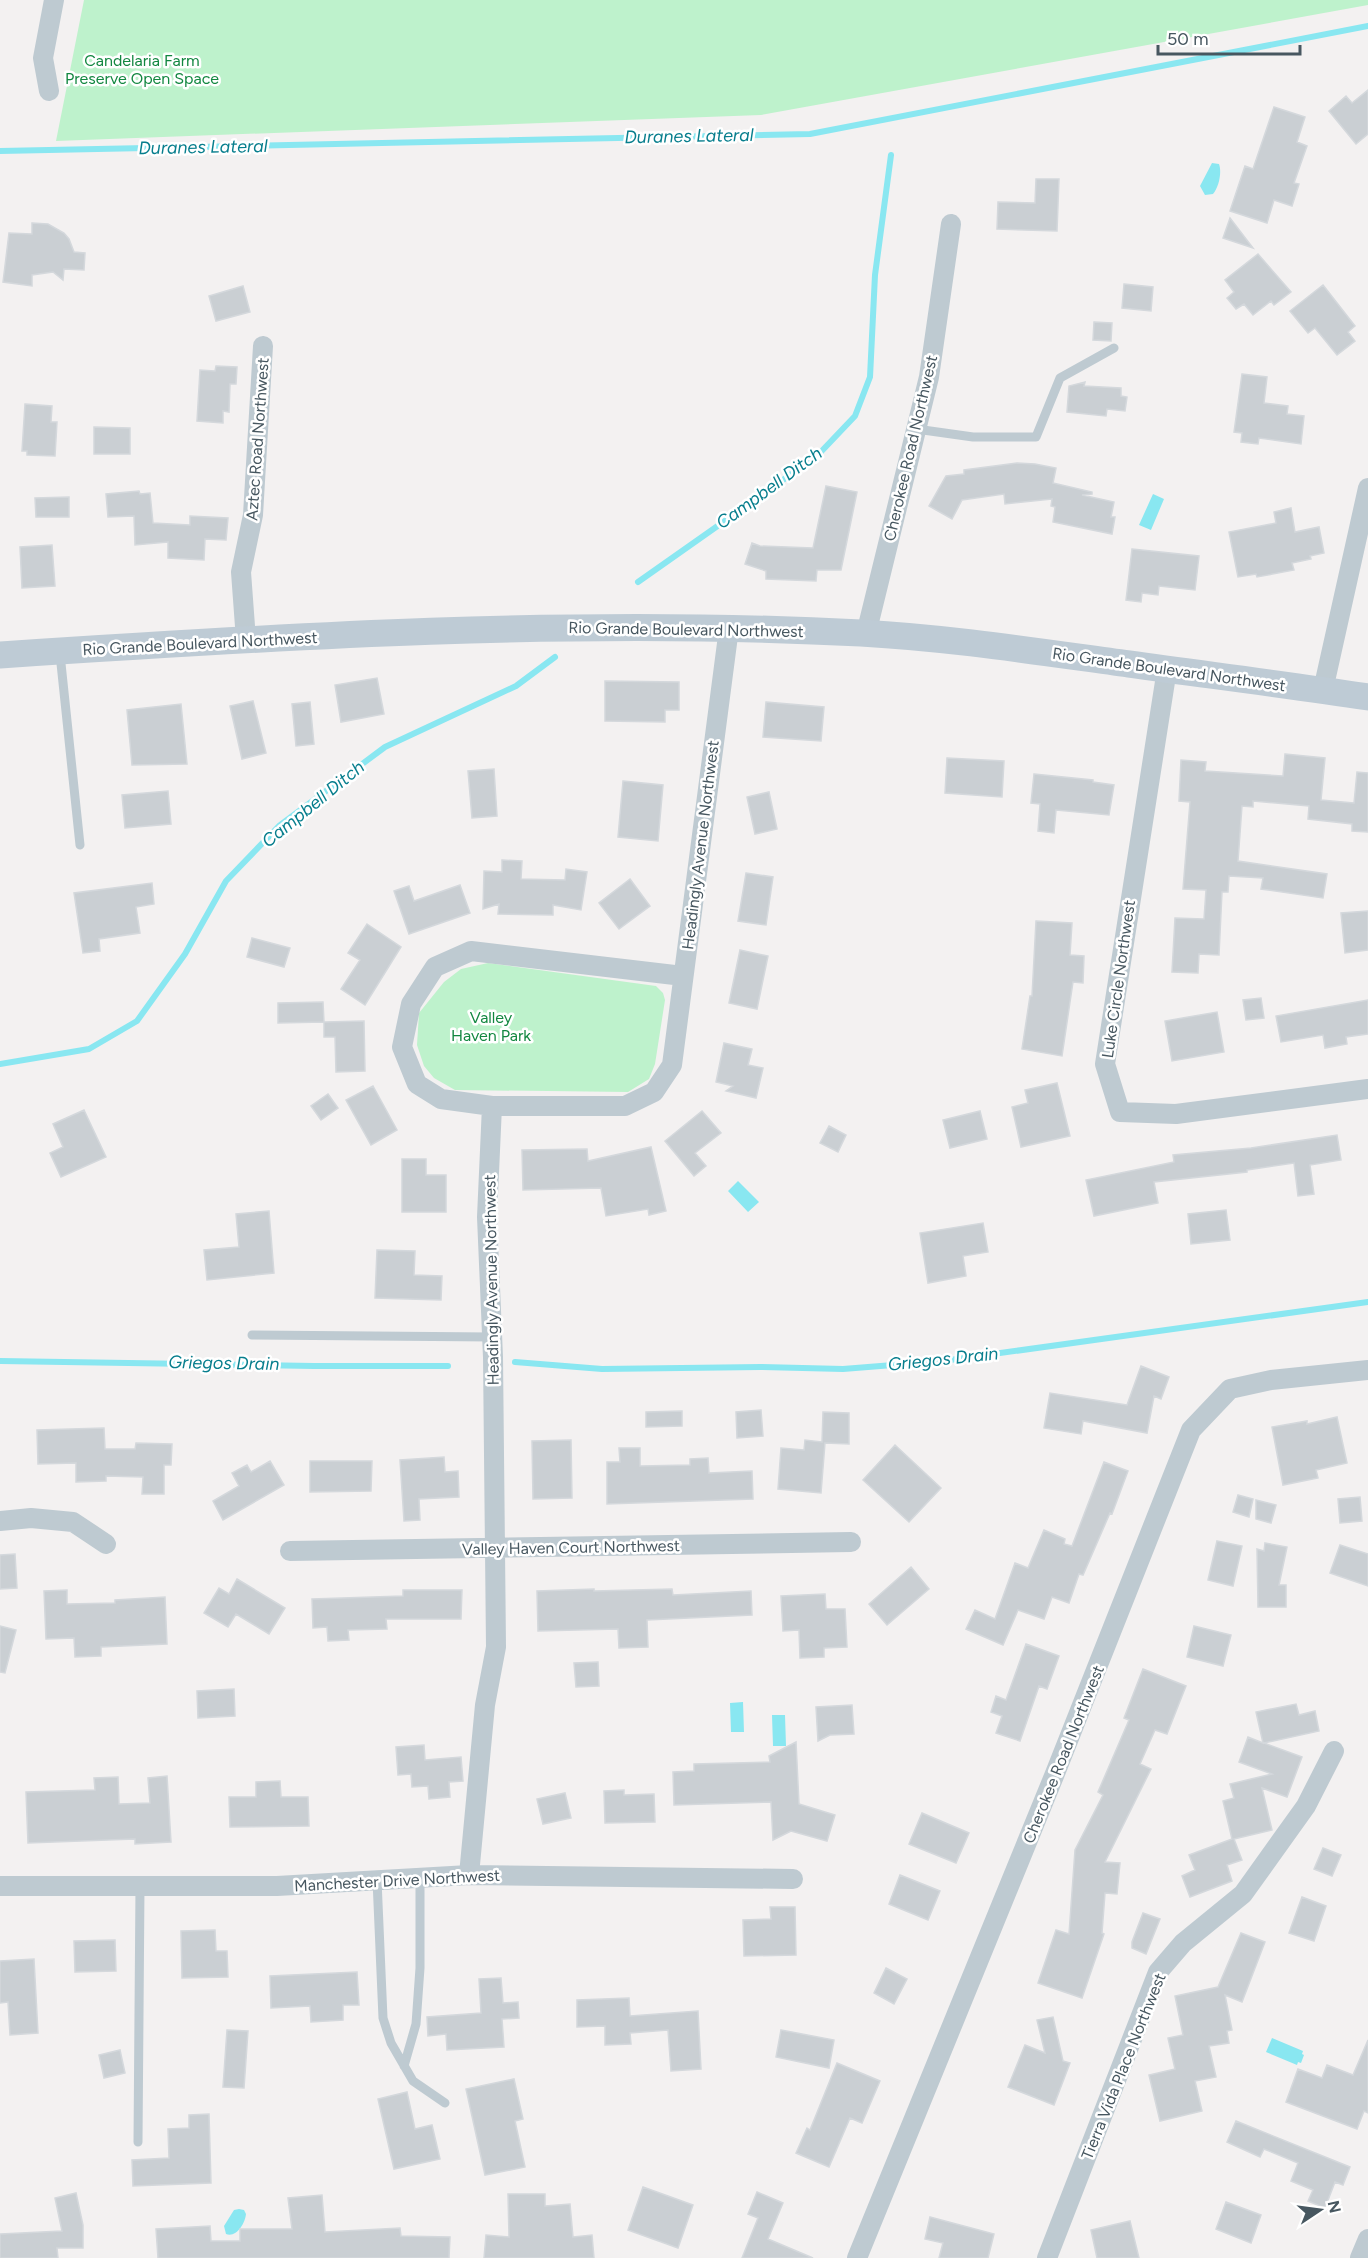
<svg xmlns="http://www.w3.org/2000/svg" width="1368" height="2258" font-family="Figtree,sans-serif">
<rect width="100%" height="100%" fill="#f3f1f1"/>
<path fill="#bef2cc" d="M84 0H1368V5L761 115 56 141Z
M488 963 656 986 663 993 665 1000 655 1064 649 1079 628 1092 455 1090 434 1078 424 1066 417 1045 419 1013 444 982 461 969Z"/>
<path fill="#89e7f1" d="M1212 163 1219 164C1222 172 1219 187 1213 194L1205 195 1200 186Z
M1153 494 1164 499 1151 530 1139 525Z
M738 1181 759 1202 748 1212 728 1191Z
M743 1702 744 1732H731L730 1703Z
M772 1715H785L786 1746H773Z
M1272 2038 1303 2051 1302 2054 1304 2055 1301 2063 1298 2062 1297 2065 1266 2052Z
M239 2209 244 2210 246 2214C245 2224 236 2238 226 2234L224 2226 234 2210Z"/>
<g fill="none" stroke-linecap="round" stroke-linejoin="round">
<path stroke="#89e7f1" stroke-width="6" d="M0 151 810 134 1368 26
M638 582 817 456 855 416 870 377 875 275 891 155
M0 1064 89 1049 137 1021 185 954 226 881 279 826 385 747 516 686 555 657
M0 1361 314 1366H448
M515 1362 602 1369 761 1367 843 1369 943 1361 1368 1302"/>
</g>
<path fill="#cacfd3" stroke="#d4d8dc" stroke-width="1.5" d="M1368 90V134L1356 144 1329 111 1346 96 1352 103Z
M1274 107 1305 117 1297 142 1307 146 1294 183 1299 184 1292 206 1274 200 1267 223 1230 211 1245 166 1253 169Z
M1036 179H1059L1057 231 997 229 998 202 1035 203Z
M1230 218 1253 248 1223 238Z
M32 223 48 224 64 233 69 239 74 252 85 253 84 270 64 269 63 280 53 272 32 275V286L3 282 9 233 32 234Z
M1258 254 1291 292 1274 305 1271 301 1253 315 1244 304 1236 309 1227 298 1234 292 1225 280Z
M1124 284 1153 287 1151 311 1122 308Z
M1323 285 1355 326 1348 332 1355 341 1337 355 1315 328 1308 333 1290 311Z
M243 286 250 312 216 321 209 296Z
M1094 322 1112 323 1111 341 1093 340Z
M216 366 237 367 236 384H230L229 412 223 411V423L197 421 200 370 215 371Z
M1242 374 1267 377 1264 403 1288 406 1287 414 1304 416 1301 444 1259 438 1258 444 1241 442 1242 433 1234 432Z
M1085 382 1084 386 1121 388V396L1127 397 1125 411 1107 409 1106 416 1067 412 1069 386Z
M25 404 52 406 51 422H57L55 456 27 455V451H22Z
M94 427 130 428V454H94Z
M1017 463 1035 464 1056 468 1053 483 1092 492V494L1082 495 1114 502 1111 517H1115L1112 534 1053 522 1055 507 1051 506 1052 499 1005 504 1004 494 962 500 952 519 929 506 946 476 964 474V470Z
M826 486 857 492 841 570H817L816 581 766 579V571L745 564 752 543 760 546 813 548Z
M139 491 140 494 150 493 153 523 190 525V516L228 518 226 540 205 539 204 560 168 558V542L135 545 134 516 108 517 106 494Z
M69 497V517H36L35 498Z
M1291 508 1295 532 1319 527 1324 553 1310 556 1311 559 1292 563 1294 570 1257 577 1256 574 1238 577 1229 532 1276 523 1274 512Z
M52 545 55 586 22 588 20 547Z
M1132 549 1199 556 1195 590 1159 586 1158 595 1142 593 1141 602 1126 600Z
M377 678 384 714 341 722 335 685Z
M605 681 679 682V710H665V722L605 721Z
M253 701 266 753 242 759 230 706Z
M310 702 314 744 296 746 292 704Z
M766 702 824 707 821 741 763 737Z
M181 704 187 764 132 765 127 710Z
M1285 754 1325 758 1321 800 1354 803 1357 772 1368 773V832L1352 831V824L1308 819 1309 806 1253 801V807L1242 806 1238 861 1327 874 1323 898 1261 889 1263 878 1229 876 1228 892H1222L1219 955 1199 954 1198 973 1172 972 1175 918 1204 919 1206 890 1183 889 1190 802 1179 801 1181 760 1206 762 1205 771 1283 776Z
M947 758 1004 761 1002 797 945 793Z
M494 769 497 816 472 818 468 771Z
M1034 774 1093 780V782L1114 785 1109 815 1056 810 1054 833 1038 831 1040 804 1031 803Z
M623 781 663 785 658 841 618 837Z
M168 791 171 824 125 828 122 795Z
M769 792 777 829 755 834 747 797Z
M502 860 522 861 521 879 565 880 566 869 587 872 581 910 553 905V915L498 914 499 904 483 909 484 871 502 872Z
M746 873 773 877 766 925 738 921Z
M630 879 650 906 619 929 599 903Z
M152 883 154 904 136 907 140 933 99 939 100 951 83 953 74 893Z
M460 885 470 913 409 934 394 891 409 886 414 901Z
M1368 911V950L1345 953 1341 913Z
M1036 921 1072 923 1070 955 1084 956 1083 983 1073 982 1062 1056 1022 1049 1030 996H1032Z
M367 924 401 947 365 1005 341 989 360 960 348 953Z
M252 938 290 948 284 967 247 957Z
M740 950 768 956 757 1009 729 1003Z
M1261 998 1264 1018 1246 1020 1243 1000Z
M1368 1000V1034L1346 1037 1347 1044 1325 1048 1323 1035 1281 1042 1276 1016Z
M323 1002 324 1022 364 1021 365 1071 336 1072 335 1037H324V1022L278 1023V1003Z
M1217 1012 1224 1052 1172 1061 1165 1021Z
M724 1043 752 1049 748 1065 763 1068 756 1098 726 1091 733 1086 716 1082Z
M1057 1083 1070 1136 1021 1147 1012 1107 1028 1103 1025 1090Z
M373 1086 397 1130 371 1145 346 1100Z
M328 1094 338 1108 321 1120 311 1106Z
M84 1110 106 1157 61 1177 50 1153 63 1147 53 1124Z
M702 1111 721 1133 695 1153 706 1166 694 1176 665 1141Z
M980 1111 987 1139 950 1148 943 1120Z
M829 1126 846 1135 838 1152 820 1143Z
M1337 1135 1341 1160 1310 1165 1314 1194 1298 1196 1294 1163 1247 1170V1172L1154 1182 1158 1203 1094 1216 1086 1180 1174 1162 1173 1155 1251 1148Z
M651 1147 666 1211 649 1215 648 1209 606 1216 601 1188 523 1190 522 1150 587 1149 588 1161Z
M402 1159H426V1175H446V1212H402Z
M1226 1210 1230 1240 1191 1244 1188 1214Z
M269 1211 274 1273 207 1280 204 1250 239 1247 236 1214Z
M983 1223 988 1252 963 1256 966 1276 928 1283 920 1233Z
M377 1250 415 1251 414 1275 442 1276 441 1300 375 1298Z
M1141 1366 1169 1377 1161 1399 1154 1396 1147 1433 1083 1421 1081 1434 1044 1428 1050 1393 1127 1405Z
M761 1410 763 1436 737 1438 736 1412Z
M682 1411V1426L646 1427V1412Z
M823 1412 849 1413V1444L825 1443 821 1493 778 1489 781 1448 804 1450 805 1440 822 1442Z
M1337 1417 1347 1463 1316 1470 1318 1478 1283 1485 1272 1427 1307 1421V1424Z
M104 1428 105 1449H135L136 1443 172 1444 171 1465H164V1494H142L143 1477 106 1476V1481L76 1482V1463L38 1464 37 1430Z
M571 1440 572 1498 533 1499 532 1441Z
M895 1445 941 1488 909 1522 863 1480Z
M619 1448H640V1466L690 1465V1459L708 1458 709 1473 752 1471 753 1499 607 1504V1462H620Z
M444 1457 445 1472 458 1471 459 1497 419 1499 420 1520 404 1521 400 1460Z
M270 1461 284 1485 223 1520 213 1501 239 1486 232 1473 247 1465 251 1472Z
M310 1461H372L371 1491 310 1492Z
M1104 1462 1128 1471 1112 1514 1110 1513 1083 1575 1079 1574 1069 1603 1052 1597 1044 1619 1018 1610 1003 1645 966 1629 975 1610 995 1619 1015 1563 1028 1568 1044 1530 1065 1539 1064 1544 1072 1546Z
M1238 1495 1253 1499 1249 1517 1233 1512Z
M1360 1497 1362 1521 1340 1523 1338 1499Z
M1256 1500 1276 1505 1271 1523 1256 1519Z
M1217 1541 1242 1546 1233 1586 1208 1580Z
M1265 1543 1287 1547 1279 1585H1286V1607H1258L1257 1549 1264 1551Z
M1340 1545 1368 1554V1586L1330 1573Z
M15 1554 17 1588 0 1589V1555Z
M911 1567 929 1589 887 1625 869 1604Z
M237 1579 285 1608 269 1634 236 1614 228 1627 204 1613 219 1588 229 1594Z
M594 1589V1591L672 1589 673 1595 751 1591 752 1615 647 1620 648 1647 619 1648 618 1629 538 1631 537 1591Z
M67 1590V1604L115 1603V1600L165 1597 167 1644 101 1647V1656L75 1657 74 1638 46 1639 44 1591Z
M403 1590H462L461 1619H386L387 1629 348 1630 349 1640 328 1641 327 1627 313 1628 312 1599 403 1596Z
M825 1594 826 1609H845L847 1647 824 1648V1657L800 1658 799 1630 783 1631 781 1596Z
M0 1626 16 1630 5 1673 0 1672Z
M1194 1626 1231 1635 1223 1666 1187 1657Z
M1026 1644 1059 1656 1047 1689 1039 1686 1020 1741 996 1733 1002 1716 991 1712 996 1696 1006 1700Z
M598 1662 599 1686 576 1687 574 1663Z
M1143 1669 1186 1686 1167 1734 1155 1730 1140 1764 1151 1769 1105 1862 1120 1863 1117 1894 1105 1893 1102 1933 1104 1934 1082 1998 1038 1983 1056 1930 1069 1934 1075 1850 1103 1795 1098 1792 1129 1720 1124 1718Z
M234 1689 235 1716 198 1718 197 1691Z
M1296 1704 1299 1715 1315 1711 1319 1731 1264 1743 1302 1757 1287 1797 1262 1788 1272 1830 1234 1839 1242 1860 1227 1865 1232 1881 1190 1897 1182 1876 1195 1870 1189 1855 1232 1839 1223 1801 1234 1798 1230 1784 1272 1774 1239 1762 1248 1737 1263 1743 1256 1712Z
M852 1705 854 1734 830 1735 818 1741 816 1707Z
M796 1742 799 1804 835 1815 827 1841 791 1831 773 1840 771 1802 674 1805 673 1772 694 1771V1764L770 1762 769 1756Z
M424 1745 425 1760 461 1757 463 1781 449 1782 450 1797 429 1799 428 1786 412 1787 411 1774 398 1775 396 1747Z
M167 1776 171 1842 135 1844V1839L28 1843 26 1792 95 1790 94 1778 118 1777 119 1804 150 1803 148 1778Z
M280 1781 281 1797H308L309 1826 230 1827 229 1797H256V1782Z
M624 1790V1795L654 1794 655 1822 605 1823 604 1791Z
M565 1793 571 1818 543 1824 537 1799Z
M922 1813 969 1833 956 1863 909 1844Z
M1323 1848 1341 1855 1332 1876 1314 1869Z
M900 1875 940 1891 928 1920 889 1904Z
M1302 1897 1326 1906 1314 1941 1289 1933Z
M770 1907H795L796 1955 744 1956 743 1920 771 1919Z
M1143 1913 1160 1919 1146 1954 1132 1948V1942Z
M215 1930 216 1951H227L228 1977 182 1978 181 1931Z
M1241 1933 1265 1942 1242 2002 1225 1995 1232 2030 1227 2031 1229 2043 1209 2046 1216 2077 1195 2081 1202 2111 1160 2121 1149 2075 1175 2069 1168 2038 1183 2035 1175 1996 1218 1987Z
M115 1940 116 1971 75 1972 74 1941Z
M34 1959 38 2033 10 2035 8 2002 0 2003V1961Z
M886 1968 907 1979 894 2004 874 1993Z
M357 1972 359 2005H343V2020L311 2022 310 2006 271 2008 270 1976Z
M501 1978 503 2003 518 2002 519 2018 502 2019 504 2047 447 2050 446 2034 428 2036 427 2017 481 2013 479 1979Z
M629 1998 630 2016 698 2011 701 2069 671 2071 668 2030 630 2033 631 2044 605 2045V2026L577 2027V2000Z
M1053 2017 1063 2061 1070 2063 1054 2105 1008 2087 1025 2045 1045 2053 1037 2020Z
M227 2030 248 2031 244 2088 223 2087Z
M781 2030 834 2040 829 2068 776 2057Z
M1368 2040V2113L1364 2111 1357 2129 1286 2102 1298 2069 1322 2078 1327 2065 1353 2075Z
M120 2050 125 2073 104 2078 99 2055Z
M837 2063 880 2081 862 2123 850 2118 829 2167 796 2153 807 2128 810 2130Z
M514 2079 523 2119 515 2121 525 2167 485 2175 466 2089Z
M407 2092 415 2129 432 2125 440 2159 394 2169 378 2099Z
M209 2114 211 2183 133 2186 132 2160 169 2158 168 2129 189 2128V2115Z
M1236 2121 1350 2167 1343 2185 1335 2182 1325 2208 1308 2201 1313 2190 1291 2181 1298 2163 1264 2149 1260 2157 1227 2142Z
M643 2187 693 2205 678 2248 628 2230Z
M757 2192 783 2203 768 2239 813 2258H742L758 2218 748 2214Z
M76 2193 83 2225V2248H57L58 2258H0V2234L62 2231 55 2198Z
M508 2194H545V2206L570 2204 573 2237 592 2235 594 2258H484L486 2235 509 2237Z
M322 2195 325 2232 400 2228 401 2236 450 2237 449 2258H158L156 2229 210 2226 211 2241H240V2229H292L288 2198Z
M1226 2202 1261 2215 1251 2243 1216 2229Z
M930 2217 994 2234 988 2258H939L943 2243 925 2239Z
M1130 2221 1139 2258H1097L1091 2230Z"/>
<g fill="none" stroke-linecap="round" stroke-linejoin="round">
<path stroke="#becad1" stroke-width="9" d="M916 429 973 437H1036L1060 378 1114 348
M60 654 80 845
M252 1335 492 1337
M377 1880 383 2018 391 2043 413 2081 445 2103
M404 2066 416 2024 420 1968V1878
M138 2142 140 1886"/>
<path stroke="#becad1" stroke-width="20" d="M49 91 43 58 54 0
M866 634 929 377 951 224
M246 640 241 572 253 515 263 346
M1167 669 1105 1064 1120 1112 1176 1114 1368 1089
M1323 690 1368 488
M683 976 471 951 435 967 411 1004 402 1047 417 1084 441 1099 492 1106H625L654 1092 672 1065 729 628
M0 1521 31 1518 73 1522 106 1544
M290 1551 851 1542
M469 1875 485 1705 496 1647 493 1357 487 1217 492 1106
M0 1886H277L469 1875 793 1879
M857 2258 1054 1776 1191 1430 1230 1389 1271 1380 1368 1370
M1047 2258 1158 1972 1183 1943 1243 1894 1306 1806 1334 1751
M1360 2258 1368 2239"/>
<path stroke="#becbd5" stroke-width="27" d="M0 655C287 636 574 618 861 633 951 638 1040 652 1129 664 1208 675 1288 685 1368 697"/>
</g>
<g text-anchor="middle" stroke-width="5" stroke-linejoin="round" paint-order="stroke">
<g font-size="16" fill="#128740" stroke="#fff">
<text x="142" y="66">Candelaria Farm<tspan x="142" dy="18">Preserve Open Space</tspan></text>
<text x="491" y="1023">Valley<tspan x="491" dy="18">Haven Park</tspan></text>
</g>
<g font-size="16" fill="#475760" stroke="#fff">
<text transform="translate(257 439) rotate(-86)" y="6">Aztec Road Northwest</text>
<text transform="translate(910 448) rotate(-77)" y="6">Cherokee Road Northwest</text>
<text transform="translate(686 629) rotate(1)" y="6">Rio Grande Boulevard Northwest</text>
<text transform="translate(200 643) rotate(-3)" y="6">Rio Grande Boulevard Northwest</text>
<text transform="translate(1169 669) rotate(8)" y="6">Rio Grande Boulevard Northwest</text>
<text transform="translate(700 845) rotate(-83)" y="6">Headingly Avenue Northwest</text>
<text transform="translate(1118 979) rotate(-82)" y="6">Luke Circle Northwest</text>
<text transform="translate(491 1280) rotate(-91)" y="6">Headingly Avenue Northwest</text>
<text transform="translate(571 1547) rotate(-1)" y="6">Valley Haven Court Northwest</text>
<text transform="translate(1063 1754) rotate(-68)" y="6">Cherokee Road Northwest</text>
<text transform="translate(397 1880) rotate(-3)" y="6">Manchester Drive Northwest</text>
<text transform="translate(1123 2066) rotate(-68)" y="6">Tierra Vida Place Northwest</text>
</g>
<g font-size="18" font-style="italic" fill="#077e8d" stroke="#fff">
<text transform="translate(689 136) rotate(-1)" y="6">Duranes Lateral</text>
<text transform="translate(203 147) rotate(-1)" y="6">Duranes Lateral</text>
<text transform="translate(769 488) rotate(-36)" y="6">Campbell Ditch</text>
<text transform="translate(313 804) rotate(-39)" y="6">Campbell Ditch</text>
<text transform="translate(943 1359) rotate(-6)" y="6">Griegos Drain</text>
<text transform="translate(224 1363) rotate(1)" y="6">Griegos Drain</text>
</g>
</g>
<g transform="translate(1320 2210) rotate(77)" stroke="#ffffff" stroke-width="4.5" paint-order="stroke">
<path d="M0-4.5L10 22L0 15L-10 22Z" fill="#475760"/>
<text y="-9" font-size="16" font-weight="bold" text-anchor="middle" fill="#475760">N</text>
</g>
<path d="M1158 45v9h142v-9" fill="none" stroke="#475760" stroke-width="3"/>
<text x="1167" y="45" font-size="18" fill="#475760" stroke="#ffffff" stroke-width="4.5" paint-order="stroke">50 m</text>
</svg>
